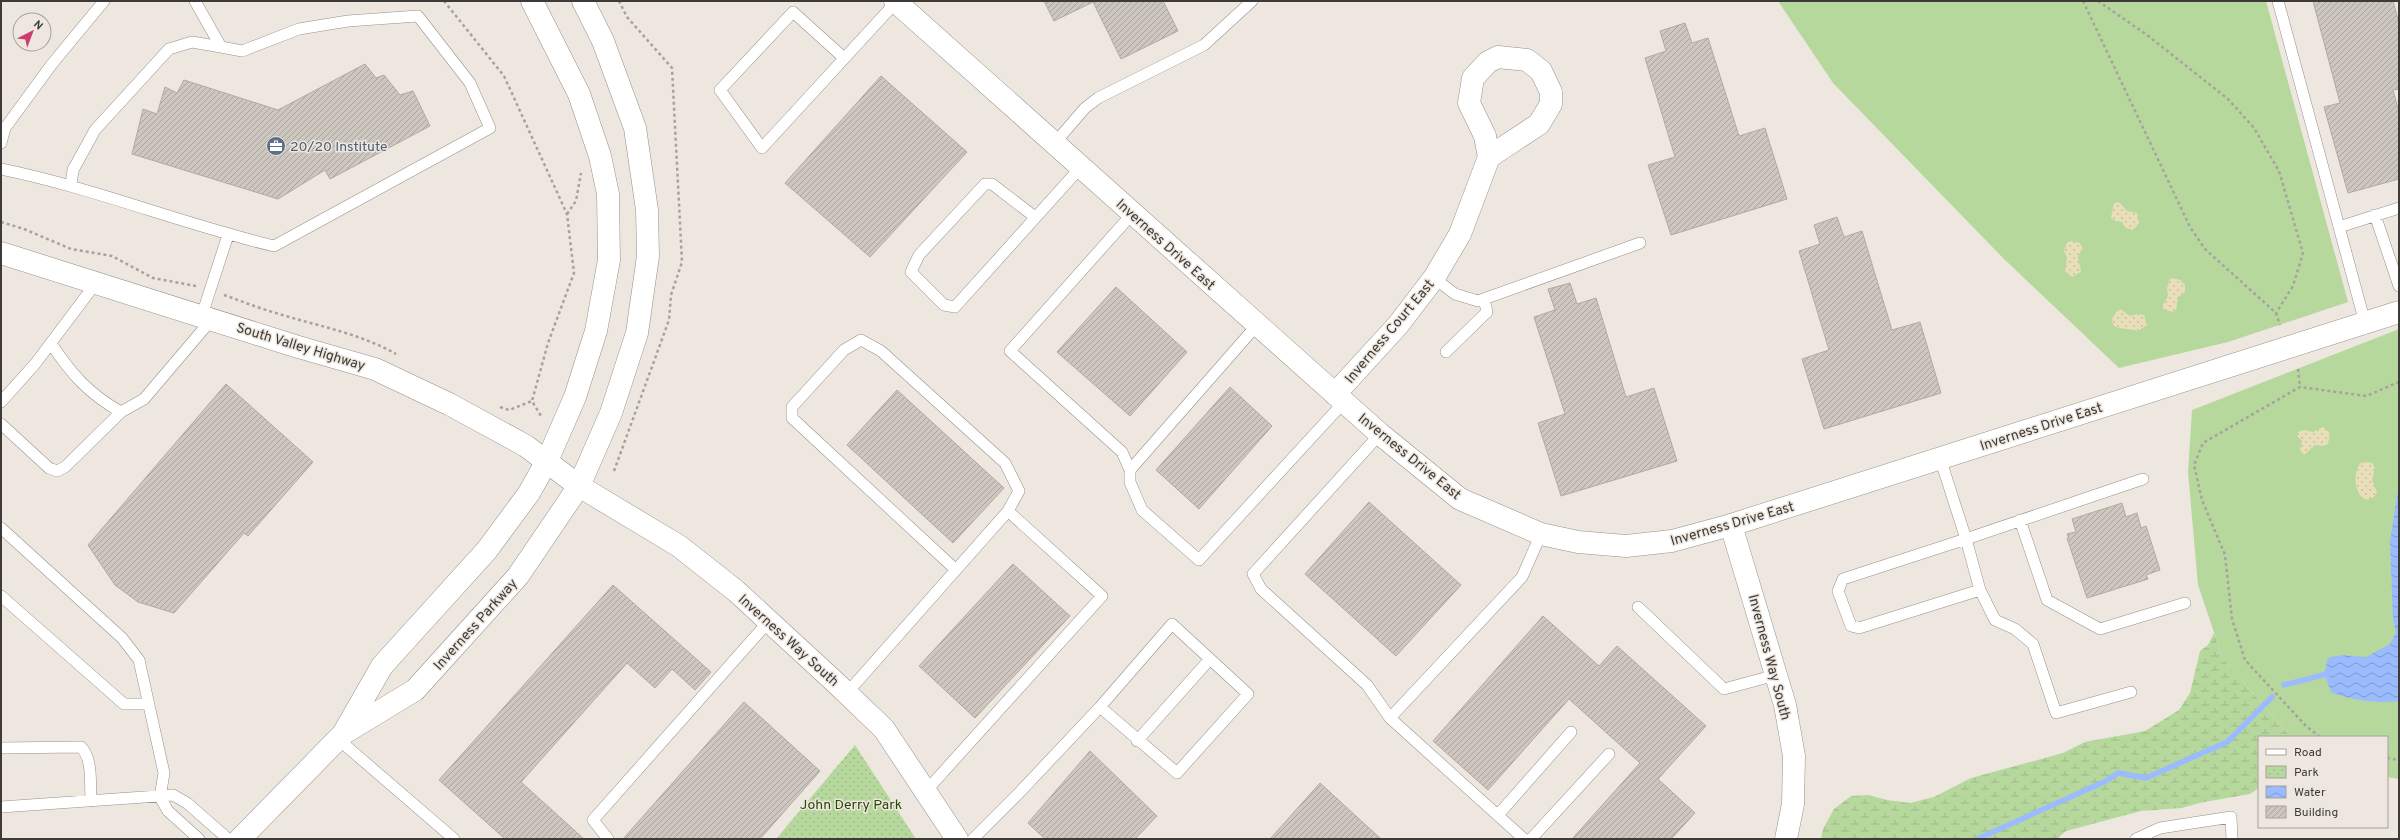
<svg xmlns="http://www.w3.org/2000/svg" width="2400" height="840" font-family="Overpass,sans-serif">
<defs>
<pattern id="wetland-marsh" width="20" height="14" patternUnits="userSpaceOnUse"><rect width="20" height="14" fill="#b7d89d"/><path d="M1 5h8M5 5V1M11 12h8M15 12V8" fill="none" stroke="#9eba88"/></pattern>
<pattern id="sand-dots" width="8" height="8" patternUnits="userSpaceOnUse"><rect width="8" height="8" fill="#e8dfba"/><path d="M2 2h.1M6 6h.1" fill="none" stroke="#c8c0a0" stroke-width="1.8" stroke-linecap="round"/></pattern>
<pattern id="park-dots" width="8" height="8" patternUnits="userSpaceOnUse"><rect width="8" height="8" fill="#b7d89d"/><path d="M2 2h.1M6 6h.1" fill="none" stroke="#9eba88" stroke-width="1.8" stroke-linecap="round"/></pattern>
<pattern id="water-waves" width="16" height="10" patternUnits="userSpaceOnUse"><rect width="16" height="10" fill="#9bbbff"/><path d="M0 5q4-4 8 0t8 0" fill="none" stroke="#8099cf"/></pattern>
<pattern id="building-hatch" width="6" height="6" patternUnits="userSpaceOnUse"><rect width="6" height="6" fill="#cec7c0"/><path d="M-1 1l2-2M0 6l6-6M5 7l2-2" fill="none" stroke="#a8a39d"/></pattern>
</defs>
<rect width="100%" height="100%" fill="#eee7e0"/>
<path fill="#b7d89d" d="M1778 1H2266L2348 302 2228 342 2119 368 2003 258 1833 83Z
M2399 329V779L2387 777V737H2291L2223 659 2198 585 2188 472 2192 410Z"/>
<path fill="url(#wetland-marsh)" d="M2214 633 2223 659 2291 737H2259V788L2250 794 2199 803 2182 808 2141 811 2066 831 2057 839H1821L1823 829 1834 809 1851 796 1868 795 1887 800 1910 803 1934 797 1971 778 2063 753 2085 742 2145 731 2179 710 2190 693 2200 651 2208 645Z"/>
<path fill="url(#sand-dots)" d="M2119 202 2127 211 2137 213 2139 223 2133 230 2126 228 2122 222 2116 221 2111 218 2114 203Z
M2071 241 2080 243 2083 249C2074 259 2080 261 2081 272L2072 277 2065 271 2067 258 2064 251 2067 243Z
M2174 278 2180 280 2185 285V292L2178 297 2176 310 2173 312 2165 310 2162 306 2168 296 2167 288 2170 279Z
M2120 309 2130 316 2138 314 2144 315 2147 325 2138 331C2135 330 2118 328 2116 327 2108 323 2114 312 2120 309Z
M2323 427 2330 433 2328 444 2323 446 2315 445 2304 455 2300 450 2302 441 2297 436 2298 432 2304 430 2313 432Z
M2367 462 2372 463 2375 468 2372 480 2377 492 2374 497 2367 500C2354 496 2352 471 2361 463Z"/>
<path fill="url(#park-dots)" d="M855 745 916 839H776Z"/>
<path fill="url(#water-waves)" d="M2399 483V701C2376 704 2352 700 2331 692L2324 673 2328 658 2341 655 2366 657 2390 644 2396 632 2393 619 2390 542Z"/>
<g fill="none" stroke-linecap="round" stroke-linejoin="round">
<path stroke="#9bbbff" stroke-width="5.5" d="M2284 685 2331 673
M1977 839 2104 782 2118 773 2146 778 2227 742 2272 697"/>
</g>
<path fill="url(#building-hatch)" stroke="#b1aaa3" d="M1044 1H1163L1178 31 1121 59 1093 2 1054 21Z
M2313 1H2393L2399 23V89L2393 90 2399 112V179L2348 193 2324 107 2340 103Z
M1685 23 1692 43 1708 38 1739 136 1765 128 1787 199 1671 235 1648 165 1675 157 1645 58 1666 51 1660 31Z
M365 64 376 78 384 75 400 95 413 91 430 126 330 179 325 170 278 199 132 154 143 109 157 114 165 87 177 93 184 80 278 110Z
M881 76 967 152 870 257 785 183Z
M1837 217 1844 237 1862 231 1892 330 1920 322 1941 393 1824 429 1802 359 1829 350 1799 251 1820 244 1814 225Z
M1570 283 1577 304 1596 298 1626 397 1654 388 1677 461 1561 496 1538 423 1565 414 1534 317 1555 310 1548 289Z
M1116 287 1187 352 1130 416 1057 352Z
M226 384 313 462 248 536 244 533 174 613 138 602 115 585 88 545Z
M1230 387 1272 426 1199 509 1156 470Z
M897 390 1004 488 953 543 847 445Z
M1369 502 1461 585 1396 656 1305 574Z
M2122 503 2126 517 2137 513 2141 528 2146 526 2160 570 2146 575 2148 579 2087 598 2067 538H2069L2067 534 2076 532 2072 519Z
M1013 564 1070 616 975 718 919 666Z
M613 585 711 672 695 690 672 669 655 688 627 663 521 782 584 839H505L439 780Z
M1543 616 1599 666 1617 646 1706 726 1658 779 1695 813 1671 839H1572L1640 763 1569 699 1488 790 1433 741Z
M744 702 820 771 760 839H623Z
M1090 751 1157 816 1135 839H1045L1028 823Z
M1320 783 1381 839H1270Z"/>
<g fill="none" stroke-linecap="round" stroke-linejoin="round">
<defs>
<path id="lane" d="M2278 1 2365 323
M844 58 793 12 720 90 762 148 896 2
M1 143 5 128 52 64 104 1
M1054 144 1085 108 1098 98 1204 45 1252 1
M1 169C94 188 182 224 274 246L490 128 470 83 418 16 348 21 299 29 242 51 221 47 195 1
M71 185 73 170 95 130 169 49 192 42 221 47
M1132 214 1010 351 1122 452 1130 470V482L1142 510 1199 560 1344 402
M2375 215 2399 286
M1035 217 992 184H985L919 255 911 272 944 305 955 307 1080 168
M2339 227 2399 208
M1434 278 1455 294 1478 301 1640 243
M202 315 228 235
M51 343C70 373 89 394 121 412L144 399 212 319
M1446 352 1487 312 1484 299
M1 402 35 364 96 283
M1 424 49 468 57 471 65 467 121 412
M1380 434 1253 574 1261 589 1367 685 1390 718 1524 839
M1940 458 1966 539 2143 479
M1130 470 1257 325
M2020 520 2047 600 2100 629 2185 603
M1 528 122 638 139 660 164 773 160 797 168 811 199 839
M1966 539 1980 590 1859 628 1851 626 1838 591 1843 579Z
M956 570 792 418V407L844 350 861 340 881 351 1005 463 1019 491 1008 511
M1980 590 1995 620 2015 629 2033 644 2056 713 2131 692
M1 596 124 704H149
M1638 607 1724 689 1776 675
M847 693 1008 511 1102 596 926 791
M1390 718 1522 577 1541 534
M338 739 454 839
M1137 741 1210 659
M1 748 81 747C93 759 90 785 91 801
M1 807 173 795 187 803 228 839
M1498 815 1571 732
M608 839 593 820 769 621
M973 839 1018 794 1100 707 1177 773 1248 694 1172 624 1100 707
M1531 839 1609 754
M2136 839 2160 828 2231 817 2232 839"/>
<path id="street" d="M1335 394 1398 325 1434 278 1460 234 1489 157 1539 124 1551 104V92L1541 71 1527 60 1498 57 1488 62 1473 78 1469 103 1485 136 1489 157
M579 486 679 546 736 591 836 683 884 729 957 839
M1731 525 1785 705 1794 756 1793 804 1786 839"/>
<path id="secondary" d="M895 1 1380 434 1460 499 1541 534 1578 542 1626 546 1672 541 1731 525 2399 312
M1 253 295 346 375 369 449 404 526 446 579 486
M344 733 415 690 518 576 579 486 611 413 637 333 648 256 647 210 635 128 603 41 583 1
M240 839 343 734 382 666 487 550 529 493 547 461 575 397 596 331 609 260 608 194 600 156 579 94 532 1"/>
</defs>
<use href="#lane" stroke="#97908a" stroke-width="12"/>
<use href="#street" stroke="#97908a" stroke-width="23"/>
<use href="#secondary" stroke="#97908a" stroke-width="23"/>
<path stroke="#a8a29d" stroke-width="2.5" stroke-dasharray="3 3" stroke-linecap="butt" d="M444 1 504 76 567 214 574 273 548 343 532 401 541 416
M2083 1 2190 227 2205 249 2276 313 2280 325
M2098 1 2147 35 2228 99 2254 128 2279 171 2303 253 2293 286 2276 313
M567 214 576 201 581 173
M1 222 24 229 71 249 112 256 153 278 196 286
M224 295C241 301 258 308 276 313 317 326 359 333 396 354
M2298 369 2300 387
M500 407 509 410 532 401
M614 471 669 320 671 295 682 262 672 68 627 17 619 1
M2320 737 2306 726 2245 660 2232 619 2225 555 2202 500 2194 465 2203 443 2300 387 2366 396 2399 382
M2387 758 2399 760"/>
<use href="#lane" stroke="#fff" stroke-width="11"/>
<use href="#street" stroke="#fff" stroke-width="22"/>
<use href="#secondary" stroke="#fff" stroke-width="22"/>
</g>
<defs>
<symbol id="office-disc" viewBox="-11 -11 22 22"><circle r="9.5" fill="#5c6f8a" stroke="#eee7e0"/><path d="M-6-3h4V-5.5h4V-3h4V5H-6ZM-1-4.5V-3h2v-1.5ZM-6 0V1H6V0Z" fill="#fff"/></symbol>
</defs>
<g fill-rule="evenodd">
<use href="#office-disc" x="265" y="135" width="22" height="22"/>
</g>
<g text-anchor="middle" stroke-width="3" stroke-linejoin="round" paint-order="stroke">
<g font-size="14" fill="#4e5e75" stroke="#eee7e0" text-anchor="start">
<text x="290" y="151">20/20 Institute</text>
</g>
<g font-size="14" fill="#3d3a37" stroke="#eee7e0">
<text transform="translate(1166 244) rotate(42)" y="5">Inverness Drive East</text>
<text transform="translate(1389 331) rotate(-50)" y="5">Inverness Court East</text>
<text transform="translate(301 346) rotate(17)" y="5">South Valley Highway</text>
<text transform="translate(2041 426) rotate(-18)" y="5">Inverness Drive East</text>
<text transform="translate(1410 456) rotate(39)" y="5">Inverness Drive East</text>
<text transform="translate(1732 523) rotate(-16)" y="5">Inverness Drive East</text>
<text transform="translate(475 624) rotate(-48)" y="5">Inverness Parkway</text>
<text transform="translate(789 640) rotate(42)" y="5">Inverness Way South</text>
<text transform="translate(1770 657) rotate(75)" y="5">Inverness Way South</text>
</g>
<g font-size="14" fill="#294604" stroke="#eee7e0">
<text x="851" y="809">John Derry Park</text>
</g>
</g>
<rect width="2400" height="840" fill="none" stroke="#3d3a37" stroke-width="4"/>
<rect x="2258" y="736" width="130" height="92" fill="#eee7e0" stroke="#a7a29c"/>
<rect x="2266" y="749" width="20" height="6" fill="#ffffff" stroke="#a7a29c"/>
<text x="2294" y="756" font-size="12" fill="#3d3a37">Road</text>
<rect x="2266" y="766" width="20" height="12" fill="url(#park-dots)" stroke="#a7a29c"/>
<text x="2294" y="776" font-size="12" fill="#3d3a37">Park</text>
<rect x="2266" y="786" width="20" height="12" fill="url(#water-waves)" stroke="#a7a29c"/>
<text x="2294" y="796" font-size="12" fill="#3d3a37">Water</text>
<rect x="2266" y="806" width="20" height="12" fill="url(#building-hatch)" stroke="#a7a29c"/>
<text x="2294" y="816" font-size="12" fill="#3d3a37">Building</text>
<g transform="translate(32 32) rotate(42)"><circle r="19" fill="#eee7e0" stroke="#a7a29c"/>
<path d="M0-3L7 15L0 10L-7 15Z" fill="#ca3d6c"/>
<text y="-6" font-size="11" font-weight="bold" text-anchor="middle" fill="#3d3a37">N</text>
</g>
</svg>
